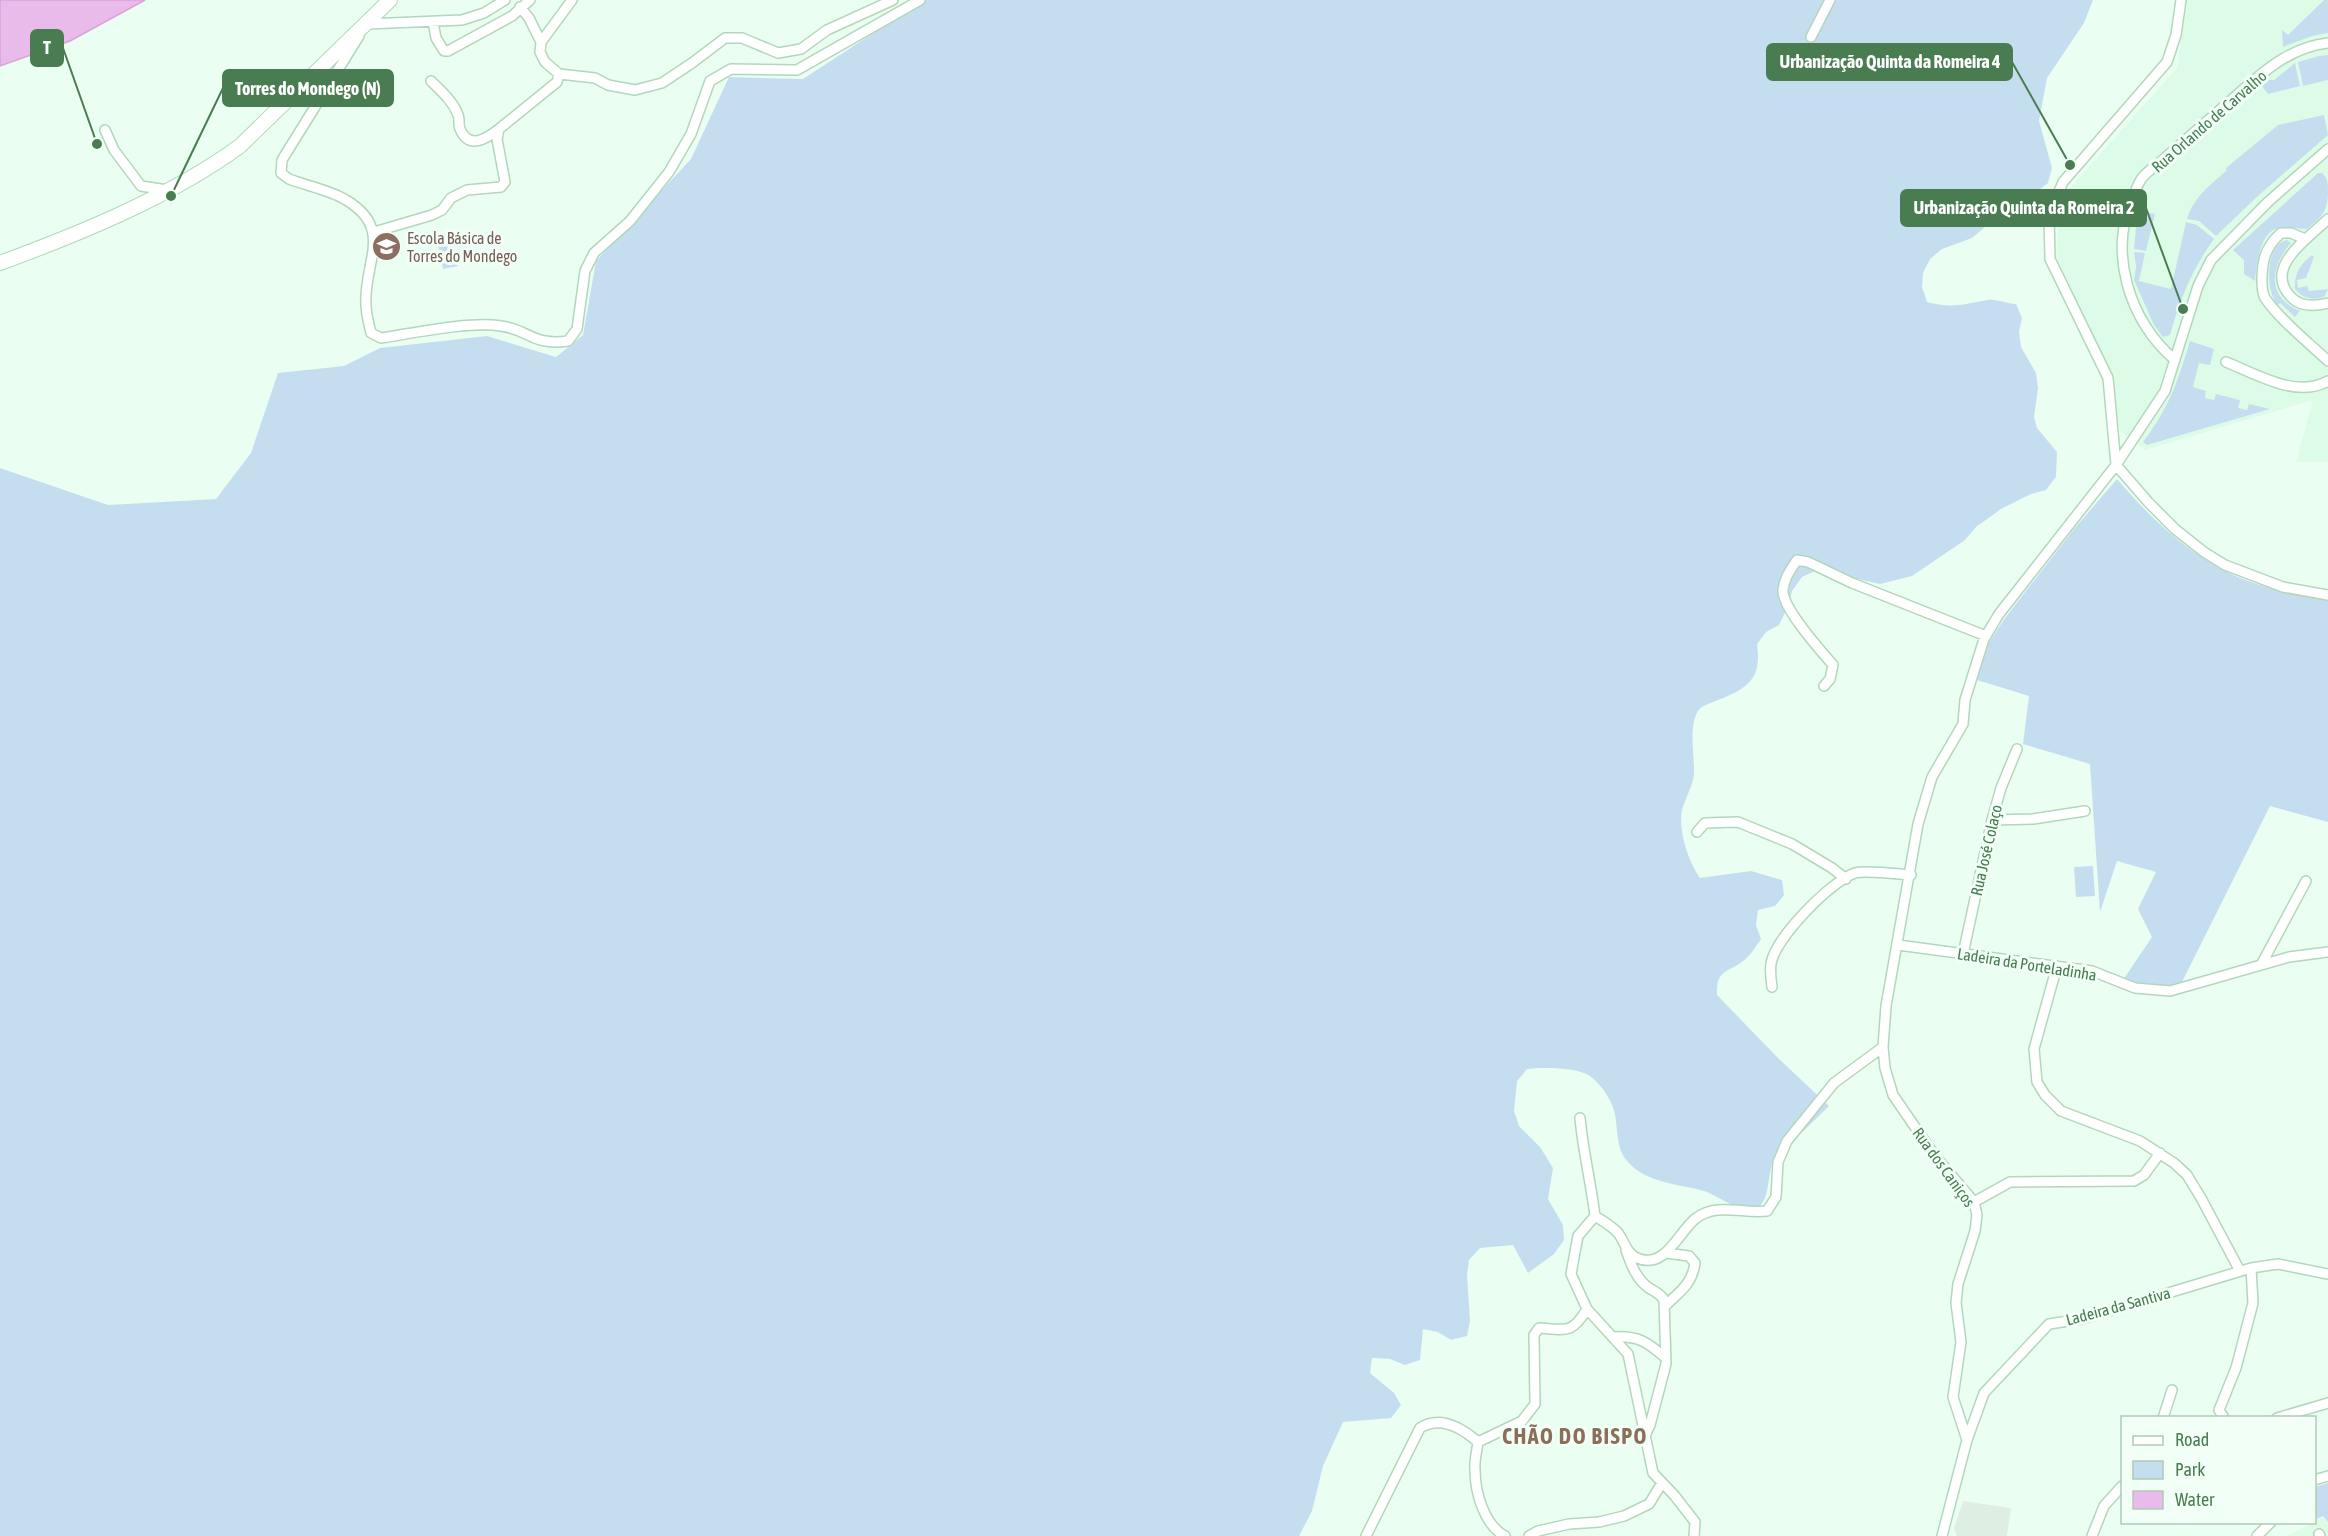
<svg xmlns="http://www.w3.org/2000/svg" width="2328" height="1536" font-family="'Asap Condensed',sans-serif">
<rect width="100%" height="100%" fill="#eafef2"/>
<path fill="#ddfce8" d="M2187 0H2328V462H2296L2313 400 2145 450 2120 431 2113 379 2056 256 2060 199 2177 68Z
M2323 1517 2328 1523V1536H2287Z"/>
<path fill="#dfeee3" d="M1963 1501 2011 1508 2007 1536H1957L1954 1528Z"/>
<path fill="#c5deef" d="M924 0H2093L2084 23 2047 78 2039 121 2052 168 2048 183 2023 202 1992 215 1984 228 1972 238 1942 249 1930 259 1923 273 1922 287 1927 302C1954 309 1962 304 1988 300 1997 299 2007 304 2016 304L2022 318 2019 332 2021 347 2036 373 2038 388 2034 417 2037 428 2057 452 2056 477 2046 490 2031 494 2001 509 1976 527 1965 540 1912 576 1880 584 1817 570 1802 577 1792 591 1788 607 1779 625 1766 632 1757 644C1762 679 1748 688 1718 700 1711 703 1702 705 1698 711 1688 726 1695 758 1694 775 1692 790 1681 804 1681 818 1681 839 1689 862 1700 878L1751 871 1782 880 1784 895 1775 906 1758 910 1756 925 1761 939C1755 948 1749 958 1739 964 1723 973 1716 974 1717 995L1777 1057 1829 1106 1774 1160C1767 1173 1770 1200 1759 1206 1743 1217 1720 1196 1704 1191 1679 1184 1646 1183 1628 1162 1616 1149 1618 1131 1615 1114 1612 1101 1602 1085 1590 1076 1577 1067 1543 1067 1527 1069L1517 1081 1514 1111 1519 1126 1540 1147 1553 1168 1548 1199 1563 1225 1564 1240 1554 1254 1528 1273 1513 1245 1480 1248 1469 1260 1467 1275 1470 1321 1467 1336 1451 1340 1438 1332 1423 1329 1420 1360 1405 1365 1390 1359 1372 1358 1370 1373 1394 1393 1401 1405 1391 1418 1343 1422 1323 1466 1312 1511 1299 1536H0V468L108 505 216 499 251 453 278 373 344 366 380 348 487 336 556 357 583 335 596 261 691 159 729 77 803 79Z
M2324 0H2328V33L2312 36 2283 47 2282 30 2288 35Z
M2328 55V80L2303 86 2298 62 2319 56Z
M2295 63 2300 86 2268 94 2261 85 2268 80H2274Z
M2324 115 2328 135 2259 195 2216 236 2199 221 2187 219C2194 197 2210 185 2226 171V168L2278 125Z
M2318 173H2322C2328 178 2328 183 2328 191 2328 211 2322 217 2307 229 2300 229 2291 227 2284 227 2259 228 2257 263 2255 281L2244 274V260L2233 250Z
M2137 210 2155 214 2146 251 2134 249 2136 227 2132 223Z
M2186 222 2197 225 2214 239C2192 269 2180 300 2170 335L2163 337 2154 325 2134 280 2136 267 2134 252 2145 253 2139 281 2171 289Z
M2287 240 2291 243C2270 267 2266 297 2300 311L2295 317 2280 303 2278 305C2264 291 2266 243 2287 240Z
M453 243 458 266 443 269 438 246Z
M2312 255 2314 257 2306 278 2297 280 2298 288 2307 286 2309 291 2328 289 2325 296C2314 301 2303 299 2295 289 2294 274 2300 264 2312 255Z
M2190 341 2214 349 2210 365 2199 363 2193 387 2206 391 2205 398 2214 400 2216 394 2240 400 2238 408 2247 410 2249 404 2270 409 2147 445 2143 442C2170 406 2177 383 2190 341Z
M2117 479C2153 521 2198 564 2251 582 2276 591 2302 595 2328 599V822L2270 806 2182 982C2163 989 2142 987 2123 980L2152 937 2138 909 2156 872 2117 861 2100 912 2090 764 2023 744 2029 696 1974 679 1989 642 2005 618 2074 529Z
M2093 866 2095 896 2076 897 2074 867Z
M2328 1483V1522L2323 1516 2315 1520V1487Z"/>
<path fill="#e8bbeb" stroke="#dba0de" stroke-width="1.5" d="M0 0H145L70 41 0 66Z"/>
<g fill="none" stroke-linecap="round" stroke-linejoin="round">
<defs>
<path id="street" d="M2181 0 2176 35 2167 62 2063 182 2049 215 2050 259 2108 378 2116 465 2149 503 2175 529 2204 552 2225 565 2283 587 2328 595
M520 7 529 18 541 42 540 52 545 62 559 74 595 78 608 85 635 90 662 83 692 63 725 38H742L778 53 801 49 827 30 893 0
M433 22 436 38 444 51H448L512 16 530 0
M367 24 462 20 484 13 505 0
M359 36 282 160 281 173 289 179C307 186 330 190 346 200 395 229 363 263 366 305 366 314 369 324 371 333L381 338C414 333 470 321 501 326 530 330 532 346 568 341L577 329 585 271 594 253 630 221 669 172 691 134 710 81 731 69 797 70 920 0
M1811 37 1830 0
M541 42 572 0
M431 81C441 91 453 101 458 115 460 119 458 125 460 129 469 150 486 139 499 129
M105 130 114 150 141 186 167 190
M2328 219C2309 238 2261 268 2292 298 2301 307 2316 306 2328 303
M374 232 432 215 442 210 451 198 467 190 501 187 505 182 497 139 499 129 557 82 559 74
M2305 239 2291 233H2281C2274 239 2268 247 2265 256 2262 266 2260 289 2265 298 2278 318 2310 344 2328 361
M2175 360C2129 322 2107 250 2134 195 2136 190 2138 183 2142 178 2148 170 2159 164 2166 157 2184 141 2203 125 2221 109 2254 81 2283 48 2328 43
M2226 362C2256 374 2297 399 2328 381
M1824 686 1830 679 1833 665C1820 650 1782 608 1783 590 1784 578 1791 569 1797 560L1808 562 1852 583 1986 636
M1992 820 2033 819 2085 811
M1697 832 1705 823 1738 822 1792 844 1832 868 1846 879
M1898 945 2092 971 2135 988 2170 991 2289 957 2328 952
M1963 954 1992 820 2001 788 2017 749
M2261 965 2306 881
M2057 966 2034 1049 2037 1082 2045 1095 2061 1111 2140 1141 2174 1163 2187 1175 2201 1198 2240 1271
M1772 987C1771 980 1770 971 1771 964 1774 939 1831 881 1855 873 1864 870 1898 874 1911 875
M1580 1118C1583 1151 1591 1183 1595 1216
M1974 1202 2010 1182 2134 1181 2144 1175 2160 1153
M1626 1250C1631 1264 1636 1279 1649 1288 1655 1292 1660 1293 1664 1300L1666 1364 1650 1425 1645 1436
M1665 1306C1679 1292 1692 1285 1695 1263L1689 1256 1666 1253
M1613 1337C1638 1335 1647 1342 1666 1358
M2163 1418 2172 1390
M2224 1418 2219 1410 2236 1368 2253 1303 2251 1268
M2277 1418 2328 1403
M1967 1440 1984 1393 2049 1324 2082 1319 2251 1268 2278 1264 2328 1274
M2314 1480 2328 1476
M2319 1534 2320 1536
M1366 1536 1420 1428C1440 1415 1462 1428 1478 1442
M1505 1536C1484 1525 1475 1492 1475 1470 1474 1461 1477 1451 1478 1442L1522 1421 1535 1404 1534 1335 1539 1328C1567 1330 1572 1334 1587 1309
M1529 1536 1538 1531 1569 1524 1599 1522 1624 1516 1649 1504 1662 1483
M1694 1536 1695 1522 1674 1495 1653 1473 1628 1354 1587 1309 1571 1274 1578 1236 1595 1216C1603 1221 1612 1226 1618 1233 1625 1242 1626 1253 1637 1258 1665 1270 1678 1233 1695 1219 1716 1202 1742 1214 1767 1211L1776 1197 1778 1162 1787 1141 1834 1083 1883 1047
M1942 1536 1967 1440 1953 1397 1961 1342 1956 1303 1958 1284 1975 1231 1977 1215 1974 1202 1935 1156 1893 1095 1885 1068 1883 1047 1886 1006 1918 824 1932 777 1963 724 1965 700 1984 639 1999 614 2116 465 2165 391 2198 286 2211 260 2268 202 2328 149
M2092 1536 2104 1506 2122 1486
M2257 1536 2271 1522"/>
<path id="secondary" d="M0 263C79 234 172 196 240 146L390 0"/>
</defs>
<use href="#street" stroke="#b2d7bb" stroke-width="12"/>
<use href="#secondary" stroke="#acd9b8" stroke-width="16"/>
<use href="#street" stroke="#fff" stroke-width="9"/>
<use href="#secondary" stroke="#fff" stroke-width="14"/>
</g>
<defs>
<symbol id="school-disc" viewBox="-11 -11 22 22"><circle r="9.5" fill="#8d6e63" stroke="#f2fff7"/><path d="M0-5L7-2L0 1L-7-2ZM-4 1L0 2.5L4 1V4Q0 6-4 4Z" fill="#fff"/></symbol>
</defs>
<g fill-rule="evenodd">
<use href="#school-disc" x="370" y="230" width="33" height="33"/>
</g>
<g text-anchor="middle" stroke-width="6" stroke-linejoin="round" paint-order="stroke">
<g font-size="16" fill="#497d51" stroke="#f2fff7">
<text transform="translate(2209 121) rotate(-41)" y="6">Rua Orlando de Carvalho</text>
<text transform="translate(1986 850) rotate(-77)" y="6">Rua José Colaço</text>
<text transform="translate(2027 964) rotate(9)" y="6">Ladeira da Porteladinha</text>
<text transform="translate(1944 1167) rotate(54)" y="6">Rua dos Caniços</text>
<text transform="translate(2118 1306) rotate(-15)" y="6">Ladeira da Santiva</text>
</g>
<g font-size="16" fill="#785e54" stroke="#f2fff7" text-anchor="start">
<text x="407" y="244">Escola Básica de<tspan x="407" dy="18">Torres do Mondego</tspan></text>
</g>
<g font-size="22" font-weight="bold" letter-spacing="1.5" fill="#8b6f58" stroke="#f2fff7">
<text x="1575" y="1444">CHÃO DO BISPO</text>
</g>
</g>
<path fill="none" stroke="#497d51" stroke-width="2" d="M97 144L63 48M2070 165L2012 62M171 196L223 88M2183 309L2146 208"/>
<g fill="#497d51" stroke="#f2fff7" stroke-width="2">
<circle cx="97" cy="144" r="6"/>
<circle cx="2070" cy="165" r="6"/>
<circle cx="171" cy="196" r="6"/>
<circle cx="2183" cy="309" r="6"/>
</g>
<g fill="#497d51" stroke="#497d51" stroke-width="2">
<rect x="31" y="30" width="32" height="36" rx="6"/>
<rect x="1767" y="44" width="245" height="36" rx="6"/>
<rect x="223" y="70" width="170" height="36" rx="6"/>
<rect x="1901" y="190" width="245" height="36" rx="6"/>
</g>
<g font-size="18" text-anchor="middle" font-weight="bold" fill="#fff">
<text x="47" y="54">T</text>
<text x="1890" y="68">Urbanização Quinta da Romeira 4</text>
<text x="308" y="95">Torres do Mondego (N)</text>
<text x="2024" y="214">Urbanização Quinta da Romeira 2</text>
</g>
<rect x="2121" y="1416" width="195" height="108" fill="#f2fff7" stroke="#aecbb5" stroke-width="1.5"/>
<rect x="2133" y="1436" width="30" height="9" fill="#ffffff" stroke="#aecbb5" stroke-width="1.5"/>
<text x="2175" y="1446" font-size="18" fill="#497d51">Road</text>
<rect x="2133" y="1461" width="30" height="18" fill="#c5deef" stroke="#aecbb5" stroke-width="1.5"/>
<text x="2175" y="1476" font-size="18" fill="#497d51">Park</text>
<rect x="2133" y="1491" width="30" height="18" fill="#e8bbeb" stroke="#aecbb5" stroke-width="1.5"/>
<text x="2175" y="1506" font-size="18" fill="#497d51">Water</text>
</svg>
